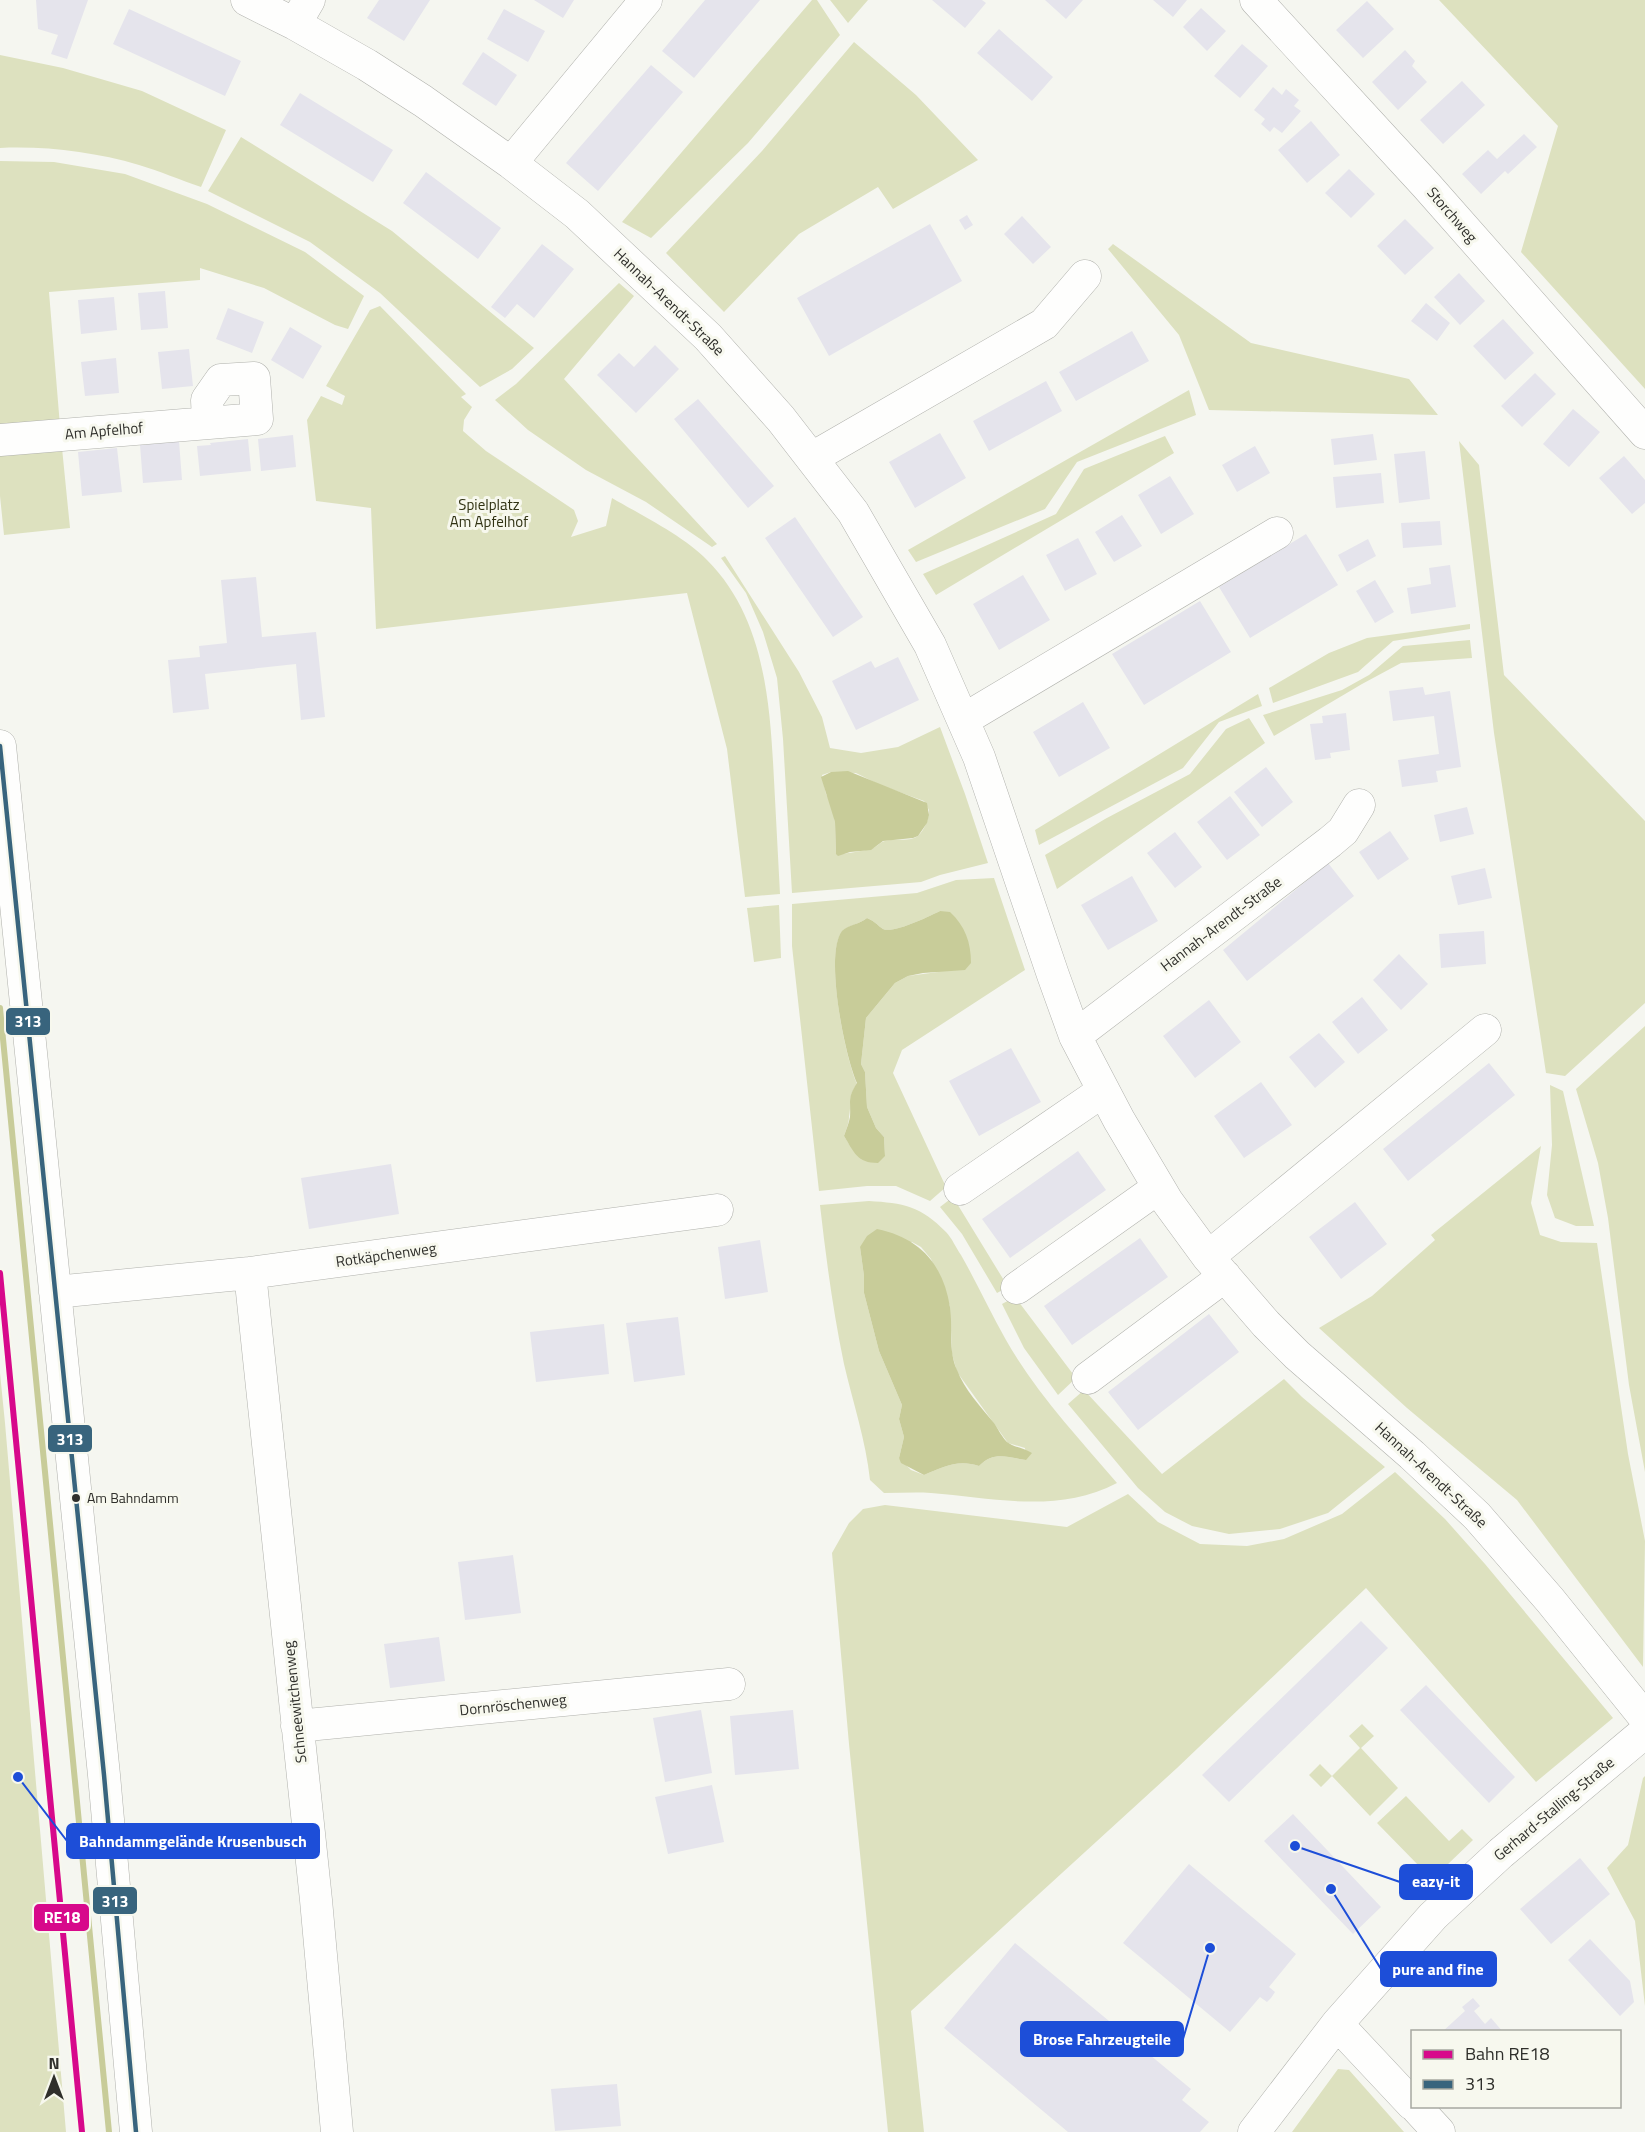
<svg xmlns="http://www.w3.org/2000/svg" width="1645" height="2132" font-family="'Titillium Web',sans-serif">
<rect width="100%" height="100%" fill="#f5f6f0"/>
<path fill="#dde1bf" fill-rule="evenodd" d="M812 0H817L840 35 748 143 651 238 622 222Z
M830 0H868L848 23Z
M1439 0H1645V389L1521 252 1558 126Z
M854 42 916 95 978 160 893 209 878 187 799 234 724 312 666 253 762 151Z
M0 55 63 68 142 91 226 130 201 187C180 180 160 171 139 165 94 152 47 146 0 148Z
M241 137 392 231 534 348 512 369 480 387 380 293 310 242 208 191Z
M0 161 54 162 125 174 207 204 305 252 364 296 348 329 335 325 264 288 200 268V280L49 292 60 426 0 432Z
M1113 244 1251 343 1409 379 1438 415 1209 410 1179 335 1108 249Z
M619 283 634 296 564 379 717 544 712 547 646 502 586 470 528 430 495 400 516 384Z
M380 306 466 394 461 397 472 407 464 420 463 431 486 451 574 510 578 521 571 537 606 526 612 498C641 515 684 536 707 560 765 618 770 703 774 780 776 818 778 856 780 894L745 897 727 749 687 593 376 629 371 508 316 501 307 420 321 396 342 405 345 396 326 386 370 310Z
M1189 390 1196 415 1077 462 1045 509 916 562 908 550Z
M1165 436 1174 453 936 595 923 574 1056 514 1084 469Z
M1459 441 1479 465 1504 675 1645 821V1003L1565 1076 1546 1073 1494 733Z
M62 448 70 528 4 535 0 496V454Z
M725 556 799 672 822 717 830 748 861 753 898 747 940 727 965 794 988 863 940 875 921 882 792 893 783 739 777 678 763 632 746 593 721 558ZM831 772 856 773 880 785 924 801 929 810C929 819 925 829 918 836 910 842 895 838 885 841 880 842 878 846 873 848 869 850 840 855 836 854L835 822 832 805 826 794 822 775Z
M1470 624V629L1393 641 1358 672 1273 703 1269 688 1329 653 1367 638Z
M1470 640 1472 658 1401 663 1362 684 1274 736 1263 715 1342 690 1369 675 1403 646Z
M1258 694 1262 706 1219 722 1183 768 1039 845 1035 830Z
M1249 718 1265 743 1057 889 1045 855 1105 819 1190 774 1226 729Z
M994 878 1025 970 902 1050 893 1073 946 1187 930 1201 896 1186H867L819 1191 792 946V904L917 893 956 880ZM940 911 938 972 908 976 895 983 866 1018 861 1064 865 1072 867 1107 876 1128 884 1137 885 1156 849 1144 844 1136C846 1130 849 1123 849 1117 852 1102 847 1098 857 1084 845 1057 824 954 842 932 848 925 860 924 867 918 876 922 877 925 883 929 893 934 930 916 940 911Z
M779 905 781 958 754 962 747 908Z
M1645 1026V1472L1629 1385 1608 1218 1598 1163 1576 1089Z
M1550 1085 1563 1091 1594 1226H1576L1555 1218 1547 1195 1552 1145Z
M1541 1146 1531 1203 1540 1235 1561 1242 1597 1243 1628 1454 1645 1541 1643 1667 1517 1500 1407 1408 1319 1328 1372 1296 1435 1240 1431 1235Z
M953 1197 1008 1287 997 1293 962 1234 940 1207Z
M869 1201C903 1203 921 1206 946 1232 952 1238 956 1248 961 1255 977 1283 990 1312 1006 1340 1036 1393 1078 1437 1117 1483 1057 1514 995 1498 931 1493 916 1492 900 1493 884 1493L870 1480C866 1441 853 1403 844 1364 833 1311 826 1258 820 1205ZM912 1242 921 1247 931 1259 950 1306 952 1354 957 1372 1008 1443 1025 1448 1026 1460C1006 1457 994 1451 979 1466 958 1459 943 1467 924 1475L911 1470 899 1458 904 1437 899 1419 902 1405 879 1351 864 1293V1276L860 1247Z
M1015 1297 1076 1378 1058 1395 1024 1348 1002 1304Z
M0 1373 5 1423 66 2132H0Z
M1284 1379 1302 1397 1385 1467 1328 1513 1280 1529 1229 1534 1192 1526 1165 1512 1138 1488 1068 1404 1084 1390 1162 1474Z
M1395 1472 1445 1519 1485 1564 1613 1718 1536 1782 1366 1588 1177 1768 911 2011 924 2132H888L849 1744 832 1553 849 1523 863 1509 885 1505 1067 1527 1128 1494 1158 1522 1200 1544 1247 1546 1284 1539 1342 1514Z
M1362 1724 1374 1736 1361 1748 1398 1788 1370 1816 1332 1776 1321 1787 1309 1775 1320 1764 1332 1776 1360 1748 1349 1736Z
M1645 1776V2006L1635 1921 1607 1868 1628 1845 1643 1778Z
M1406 1796 1449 1841 1462 1829 1473 1840 1421 1890 1410 1879 1421 1868 1377 1823Z
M1338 2069 1349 2070 1404 2132H1292Z"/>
<path fill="#c8cc99" d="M848 771 927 803 929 815 927 823 918 836 913 838 883 841 871 850 850 852 838 856 836 854 835 822 821 777 831 772Z
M940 911 950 912C965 926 971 942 971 963L965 970 923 973 908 976 895 983 866 1018 861 1064 865 1072 867 1107 876 1128 884 1137 885 1156 878 1163C857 1163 854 1152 844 1136 846 1130 849 1123 850 1117 851 1102 847 1098 857 1083 845 1057 824 954 842 931 848 925 860 924 867 918 876 922 877 925 883 929 893 934 930 916 940 911Z
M877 1229C920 1238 943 1264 950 1307 953 1328 948 1350 957 1370 964 1389 981 1407 994 1423 998 1429 1002 1437 1007 1442 1013 1447 1024 1448 1032 1453L1026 1460C1006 1457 994 1451 979 1466 958 1459 943 1467 924 1475L901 1463 899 1458 904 1437 899 1419 902 1405 879 1351 864 1293V1276L860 1247 867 1236Z"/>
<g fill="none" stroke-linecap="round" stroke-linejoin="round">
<path stroke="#c8cc99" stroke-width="6" d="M0 1008 109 2132"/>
</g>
<path fill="#e5e4ec" d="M36 0H88L67 59 51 54 58 35 38 29Z
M379 0H430L404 41 367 18Z
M534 0H574L563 18Z
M705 0H760L694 78 662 51Z
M932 0H982L986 3 965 28Z
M1045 0H1083L1066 19Z
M1153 0H1187L1173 17Z
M1367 1 1394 29 1363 58 1336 30Z
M1201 8 1226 31 1207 51 1183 27Z
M129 9 241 61 225 96 113 44Z
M504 9 545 31 528 62 487 39Z
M999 29 1053 77 1032 101 977 53Z
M1242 44 1268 66 1240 98 1214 76Z
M1405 50 1415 61 1412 66 1427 82 1398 110 1372 82Z
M483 52 517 75 496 106 462 84Z
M651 65 683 92 598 191 566 163Z
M1462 81 1485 105 1443 144 1420 120Z
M1273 87 1282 95 1286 89 1299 100 1294 106 1301 111 1282 133 1274 127 1270 132 1261 124 1265 119 1254 110Z
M300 93 393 150 373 182 280 125Z
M1311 121 1340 155 1307 183 1278 150Z
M1524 134 1537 147 1508 174 1505 171 1481 194 1462 174 1488 150 1497 159Z
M1349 169 1375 194 1351 218 1325 193Z
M426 172 501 228 478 259 403 203Z
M967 215 973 225 965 230 959 220Z
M1022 216 1051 247 1033 264 1004 234Z
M1405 219 1434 248 1405 275 1377 246Z
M930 224 962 281 829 356 797 298Z
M542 244 574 269 534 318 517 304 505 318 491 307Z
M1459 273 1485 301 1460 325 1434 297Z
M165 291 168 328 141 330 138 293Z
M114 297 117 330 81 334 78 300Z
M1426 303 1450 323 1437 341 1411 321Z
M228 308 264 322 252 353 216 339Z
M1503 319 1534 353 1505 380 1473 346Z
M290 327 322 346 303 379 271 360Z
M1132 331 1149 361 1076 401 1059 372Z
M655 345 679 369 636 413 597 375 619 353 634 367Z
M189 349 193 386 162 389 158 352Z
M116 358 119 393 85 396 81 362Z
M1535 373 1556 394 1522 427 1501 406Z
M1046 381 1062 411 989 451 973 421Z
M698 399 774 486 748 508 674 419Z
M1573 409 1600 432 1569 467 1543 444Z
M940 433 966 478 915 508 889 462Z
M1373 434 1377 460 1334 465 1331 439Z
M293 435 296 467 261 471 258 439Z
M248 439 251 471 200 476 197 446 211 445 210 443Z
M179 441 182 480 143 483 140 445Z
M1255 446 1270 473 1237 492 1222 465Z
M117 448 122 492 82 496 78 452Z
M1425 451 1430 499 1399 503 1394 454Z
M1624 456 1645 480V503L1632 514 1599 478Z
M1381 473 1384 503 1336 508 1333 477Z
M1170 476 1194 514 1161 534 1138 495Z
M1122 515 1142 546 1114 562 1095 532Z
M795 517 863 617 833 637 765 538Z
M1440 521 1442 545 1403 548 1401 523Z
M1306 534 1338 585 1250 638 1219 587Z
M1078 538 1097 574 1065 591 1046 555Z
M1368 539 1376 556 1347 572 1338 555Z
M1450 565 1456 607 1411 614 1407 588 1431 584 1429 568Z
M1023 575 1050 620 999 650 973 604Z
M256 577 262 637 316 632 325 717 301 720 296 664 205 674 209 709 173 713 168 660 200 657 199 646 227 643 221 580Z
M1375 580 1394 612 1375 623 1356 591Z
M1200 601 1231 652 1144 705 1112 654Z
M898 657 919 700 856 730 832 681 871 661 875 668Z
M1423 687 1425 695 1450 691 1461 767 1436 771 1438 782 1402 787 1398 760 1439 754 1434 716 1393 721 1389 691Z
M1083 702 1110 748 1059 777 1033 732Z
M1346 713 1350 750 1330 753 1331 758 1315 760 1310 724 1323 723 1322 716Z
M1266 767 1293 802 1262 827 1234 792Z
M1230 796 1260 835 1227 860 1197 822Z
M1467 807 1474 834 1440 842 1434 815Z
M1390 831 1409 859 1378 880 1359 852Z
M1175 832 1202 867 1175 888 1147 853Z
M1328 863 1354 896 1247 981 1223 950Z
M1485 868 1492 898 1458 905 1451 876Z
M1132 876 1158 921 1108 950 1081 905Z
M1484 931 1486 964 1441 968 1439 934Z
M1399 954 1428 984 1401 1010 1373 980Z
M1362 997 1388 1030 1358 1054 1332 1022Z
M1209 1000 1241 1042 1195 1078 1163 1036Z
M1319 1033 1345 1062 1315 1088 1289 1057Z
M1011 1048 1041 1102 979 1136 949 1081Z
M1489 1063 1515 1095 1408 1181 1383 1149Z
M1261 1082 1292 1125 1244 1158 1214 1116Z
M1078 1151 1106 1190 1010 1258 982 1219Z
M391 1164 399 1214 309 1229 301 1178Z
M1355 1202 1387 1244 1341 1279 1309 1237Z
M1140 1238 1168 1277 1072 1345 1044 1306Z
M760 1240 768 1292 725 1299 718 1247Z
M1209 1314 1239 1352 1138 1430 1108 1392Z
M678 1317 685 1375 634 1382 626 1323Z
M604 1324 609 1374 536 1382 530 1332Z
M513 1555 521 1613 465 1620 458 1562Z
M1361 1621 1388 1648 1229 1802 1202 1775Z
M439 1637 445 1681 390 1688 384 1644Z
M1426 1685 1515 1777 1489 1803 1400 1710Z
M701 1710 712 1773 665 1782 653 1718Z
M793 1710 799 1769 735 1775 730 1716Z
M712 1785 724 1842 668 1854 655 1797Z
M1293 1814 1381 1907 1353 1934 1264 1841Z
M1580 1858 1610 1894 1551 1944 1520 1909Z
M1189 1864 1296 1954 1269 1987 1275 1992 1271 1998 1267 2002 1260 1997 1230 2032 1123 1943Z
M1590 1939 1630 1981 1634 2002 1620 2016 1568 1960Z
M1015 1943 1191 2089 1182 2100 1209 2122 1200 2132H1068L944 2028Z
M1473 1998 1480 2006 1474 2011 1485 2024 1491 2018 1503 2032H1442L1465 2011 1462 2007Z
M617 2084 621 2126 555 2131 551 2089Z"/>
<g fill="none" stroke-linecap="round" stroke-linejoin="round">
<defs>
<path id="minor" d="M247 0 295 24 367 65 423 101 511 163 577 214 708 337 781 419 853 512 930 645 979 757 1053 975 1075 1036 1119 1120 1167 1201 1208 1257 1266 1324 1297 1355 1412 1455 1477 1516 1550 1600 1645 1718
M1256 0 1426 185 1645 433
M295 24 309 0
M511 163 646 0
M0 440 257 419 254 378 221 380 207 400 208 422
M812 458 1044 324 1085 276
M963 720 1277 533
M0 746 104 1775 136 2132
M1075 1036 1330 842 1343 831 1359 805
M960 1189 1103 1091
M1208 1257 1485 1030
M250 1273 316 1900 337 2132
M1017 1288 1158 1188
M55 1292 250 1273 717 1210
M1088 1378 1225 1276
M297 1726 729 1684
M1337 2024 1412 2104
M1415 2106 1439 2132
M1254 2132 1337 2024 1433 1916 1501 1853 1645 1732"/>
</defs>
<use href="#minor" stroke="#b0b1ac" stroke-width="33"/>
<use href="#minor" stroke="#fefefd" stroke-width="32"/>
<defs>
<path id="bus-1" d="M0 746 104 1775 136 2132"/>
</defs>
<use href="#bus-1" stroke="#f7f8ee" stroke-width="9"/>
<use href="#bus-1" stroke="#38647d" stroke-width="4.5"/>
<defs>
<path id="rail-1" d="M0 1273 82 2132"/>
</defs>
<use href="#rail-1" stroke="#f7f8ee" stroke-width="10"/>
<use href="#rail-1" stroke="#d7098b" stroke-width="6"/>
</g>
<circle fill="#2f2f2b" stroke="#f7f8ee" stroke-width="2" cx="76" cy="1498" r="5"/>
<g text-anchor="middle" stroke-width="6" stroke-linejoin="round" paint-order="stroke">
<g font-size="14" fill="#2f2f2b" stroke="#f7f8ee" text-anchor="start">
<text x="87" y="1503">Am Bahndamm</text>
</g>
<g font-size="15" fill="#2f2f2b" stroke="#f7f8ee">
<text transform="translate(1452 215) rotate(49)" y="5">Storchweg</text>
<text transform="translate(669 302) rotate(44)" y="5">Hannah-Arendt-Straße</text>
<text transform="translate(104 431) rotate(-5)" y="5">Am Apfelhof</text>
<text transform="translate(1221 924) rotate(-37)" y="5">Hannah-Arendt-Straße</text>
<text transform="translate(386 1255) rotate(-8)" y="5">Rotkäpchenweg</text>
<text transform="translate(1431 1475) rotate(43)" y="5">Hannah-Arendt-Straße</text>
<text transform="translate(295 1702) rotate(-96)" y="5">Schneewitchenweg</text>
<text transform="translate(513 1705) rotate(-6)" y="5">Dornröschenweg</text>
<text transform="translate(1554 1809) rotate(-40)" y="5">Gerhard-Stalling-Straße</text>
</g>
<g font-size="15" fill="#303213" stroke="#f7f8ee">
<text x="489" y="510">Spielplatz<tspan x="489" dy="17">Am Apfelhof</tspan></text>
</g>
</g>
<path fill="none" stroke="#1d4ed8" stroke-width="2" d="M18 1777L67 1841M1295 1846L1400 1882M1331 1889L1381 1969M1210 1948L1183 2039"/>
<g fill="#1d4ed8" stroke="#f7f8ee" stroke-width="2">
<circle cx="18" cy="1777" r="6"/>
<circle cx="1295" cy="1846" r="6"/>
<circle cx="1331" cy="1889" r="6"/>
<circle cx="1210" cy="1948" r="6"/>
</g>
<g fill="#1d4ed8" stroke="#1d4ed8" stroke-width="2">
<rect x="67" y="1824" width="252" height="34" rx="6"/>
<rect x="1400" y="1865" width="72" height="34" rx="6"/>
<rect x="1381" y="1952" width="115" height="34" rx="6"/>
<rect x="1021" y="2022" width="162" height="34" rx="6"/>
</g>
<g font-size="16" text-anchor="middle" font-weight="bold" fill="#fff">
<text x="193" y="1847">Bahndammgelände Krusenbusch</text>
<text x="1436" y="1887">eazy-it</text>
<text x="1438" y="1975">pure and fine</text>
<text x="1102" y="2045">Brose Fahrzeugteile</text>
</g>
<g stroke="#f7f8ee" stroke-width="2">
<rect x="5" y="1007" width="46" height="29" rx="6" fill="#38647d"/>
<rect x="47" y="1424" width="46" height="29" rx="6" fill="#38647d"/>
<rect x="92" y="1886" width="46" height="29" rx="6" fill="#38647d"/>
<rect x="33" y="1903" width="57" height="29" rx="6" fill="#d7098b"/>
</g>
<g font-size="16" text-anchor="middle" font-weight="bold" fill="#fff">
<text x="28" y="1027">313</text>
<text x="70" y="1445">313</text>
<text x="115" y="1907">313</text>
<text x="62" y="1923">RE18</text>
</g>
<rect x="1411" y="2030" width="210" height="78" fill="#f7f8ee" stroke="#a7a8a0" stroke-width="1.5"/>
<rect x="1423" y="2050" width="30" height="9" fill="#d7098b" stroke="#a7a8a0" stroke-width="1.5"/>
<text x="1465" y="2060" font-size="18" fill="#2f2f2b">Bahn RE18</text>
<rect x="1423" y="2080" width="30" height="9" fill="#38647d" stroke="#a7a8a0" stroke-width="1.5"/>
<text x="1465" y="2090" font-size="18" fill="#2f2f2b">313</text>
<g transform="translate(54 2078)" stroke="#f7f8ee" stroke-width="4.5" paint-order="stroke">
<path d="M0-4.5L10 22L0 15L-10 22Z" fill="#2f2f2b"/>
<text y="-9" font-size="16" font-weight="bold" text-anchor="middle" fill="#2f2f2b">N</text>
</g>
</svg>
